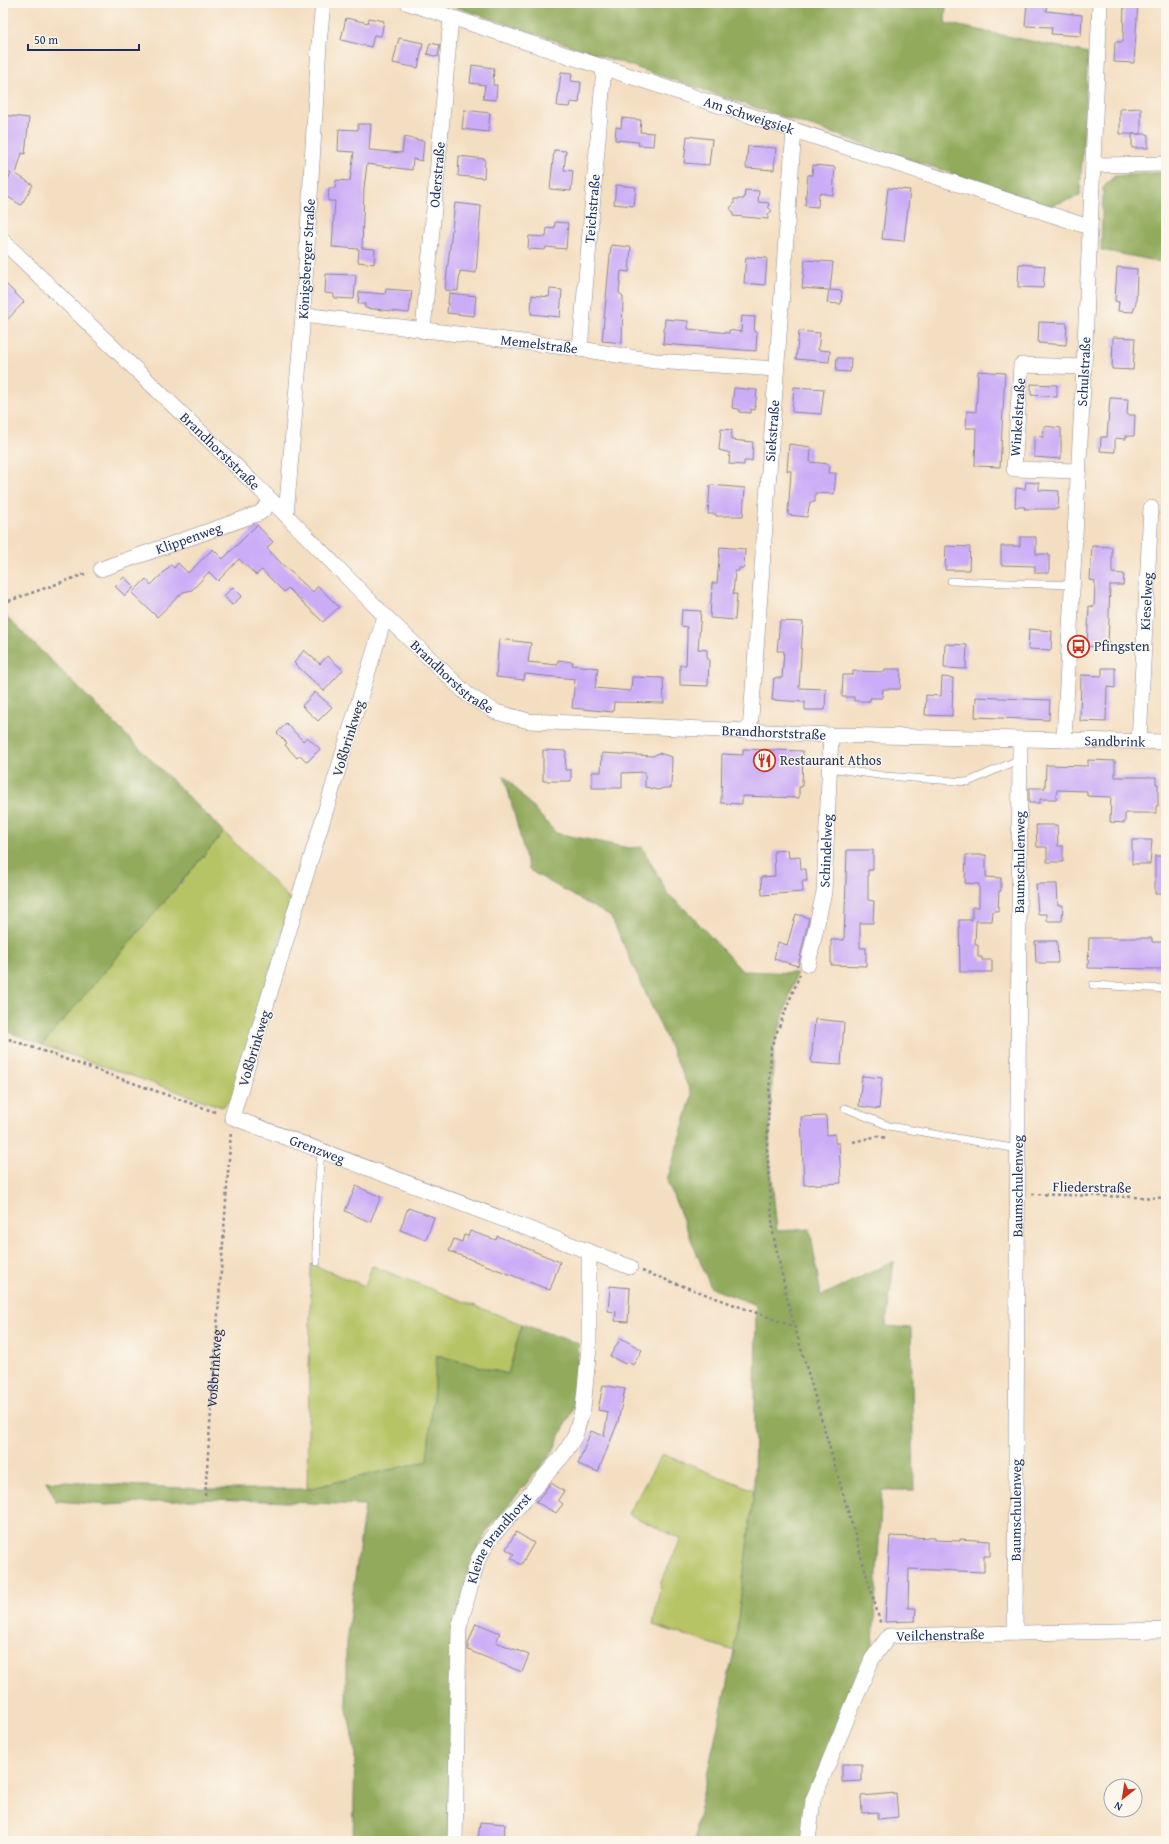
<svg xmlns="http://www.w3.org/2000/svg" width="1169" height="1844" font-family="'Gentium Book Plus',serif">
<rect width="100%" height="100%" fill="#fbf7ec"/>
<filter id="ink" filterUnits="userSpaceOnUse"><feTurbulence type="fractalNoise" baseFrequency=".025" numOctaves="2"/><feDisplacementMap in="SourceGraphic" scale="8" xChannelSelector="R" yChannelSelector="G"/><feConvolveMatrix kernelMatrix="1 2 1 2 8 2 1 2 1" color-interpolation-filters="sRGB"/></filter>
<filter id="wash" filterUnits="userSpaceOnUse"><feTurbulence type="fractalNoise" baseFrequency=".012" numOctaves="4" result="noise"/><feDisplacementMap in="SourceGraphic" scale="16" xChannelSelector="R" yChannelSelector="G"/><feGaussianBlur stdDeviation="0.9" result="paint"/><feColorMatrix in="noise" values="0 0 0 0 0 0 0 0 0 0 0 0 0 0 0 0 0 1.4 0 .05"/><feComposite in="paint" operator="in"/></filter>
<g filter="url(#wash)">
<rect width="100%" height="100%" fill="#f4dec1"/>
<path fill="#b7c466" stroke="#697a62" d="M224 832 291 900 234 1097 222 1107 42 1045Z
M311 1264 365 1286 372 1266 522 1324 508 1374 437 1356 427 1461 307 1489Z
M662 1454 754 1490 734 1651 653 1625 661 1582 681 1539 628 1514Z"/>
<path fill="#91aa5b" stroke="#566c5c" d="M444 3H935L946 7 945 23 1088 53 1080 196 1049 206Z
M1166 172V263L1101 250 1103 188 1114 176Z
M3 613 224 832 42 1045 3 1030Z
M504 775 556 833 629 848 642 847 668 894 689 913 742 971 797 973 774 1046 769 1148 777 1231 810 1229 821 1296 894 1261 886 1326 911 1328 914 1490H882L873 1643 828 1756 801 1841H695L696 1826 734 1651 754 1490 756 1305 711 1288 667 1181 692 1095 611 917 529 870Z
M522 1324 579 1344 573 1408 552 1453 486 1532 467 1573 448 1841H353L355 1751 346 1704V1642L365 1505 211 1499 106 1505 56 1501 46 1481 202 1489H307L427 1461 437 1355 508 1374Z"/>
<g id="blocks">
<path fill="#cbacf7" d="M1027 3H1047L1046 11 1082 15 1081 36 1051 34 1052 27 1025 26Z
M1124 3H1138L1134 63 1114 62 1115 42H1123Z
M346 18 368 23 369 18 384 21 381 36 374 35 371 47 341 40Z
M399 38 423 43 418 68 393 63Z
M430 43 440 45 438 57 427 54Z
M472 65 494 68 493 85H497L496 100 483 99 485 85 470 83Z
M561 72 572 73 571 81 581 82 579 103 571 102 570 107 557 106Z
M1141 108V134H1120V109Z
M464 110 490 113 488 132 462 129Z
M3 115 29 118 25 154 22 153 16 174 33 185 21 205 3 194V187L11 174 3 169Z
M622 118 641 120 640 132 654 133 653 146 638 145 639 142 615 140 616 127 621 128Z
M358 124H371L369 150 402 153 404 137 424 141 422 161 413 159 412 170 367 164 364 188 362 248 375 249 374 264 358 262 359 249 332 247 335 201H328L329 188H335L336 180 350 181 354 152 338 151 339 129 358 130Z
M1132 134H1148V148H1132Z
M687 136 712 139 709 165 684 163Z
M748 146 776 148 774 170 746 168Z
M554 150 566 151 564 170 573 171 571 191 550 189Z
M459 156 485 159 484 178 458 176Z
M813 165 835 167 833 195 819 193 818 207 805 206 808 175H812Z
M616 185 636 187 634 206 614 204Z
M888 188 910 190 904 241 882 239Z
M745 190 759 191 758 202 769 203 768 207 772 211 768 214V219L733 216V212L730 208 734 204V199H744Z
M455 203 481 206 476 273 460 271 458 291 445 290Z
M555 222 568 223 566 249 546 247 545 250 528 249 529 236 546 237 547 228 554 229Z
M611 245 631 247 629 272 621 271 619 293 623 296 622 343 602 341Z
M746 257 767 258 765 285 744 283Z
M805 260 833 262 830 290 842 291 841 304 827 303 829 290 802 288Z
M1019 264 1045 266 1043 288 1018 287Z
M1117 267 1137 269 1136 303 1133 312 1118 311 1119 302 1115 301Z
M326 274 356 275 354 299 334 298V294L325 293Z
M3 281 24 302 3 324Z
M386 289 412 291 409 313 365 308V304H358L359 292 385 294Z
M550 289 562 290 560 317 531 314 532 295 549 297Z
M449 293 476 296 474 316 447 313Z
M742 316 755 317 754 332H757L756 351 663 344 665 319 688 321V329L729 333V330L741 332Z
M1039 322 1067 323 1066 345 1038 343Z
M799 331 820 333 818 350 830 351 829 362 796 359Z
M1113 337 1135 338 1133 370 1112 369Z
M837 358H851L850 372 836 371Z
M978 371 1005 373 1000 467 975 466 976 428H966L967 411 976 412Z
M1031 384 1057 385V397L1031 395Z
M794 387 824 389 821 414 792 412Z
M734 388 757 390 755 410 751 409V413L739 412V409L732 408Z
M1110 398 1128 399 1127 415H1135L1134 436H1126V439L1115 438V452L1100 451 1101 437H1107Z
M1044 426 1061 428V459L1034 457V436L1043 437Z
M721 429 732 430 731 440 753 442 752 461H744V465L729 464 730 453 719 450Z
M789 444 811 447 810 462 829 464 828 473H836L834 494 815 493V502H810L807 517 788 515 791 471H787Z
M1026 482 1039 483V490L1059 491 1058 509H1024L1025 507H1015L1016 488 1025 489Z
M710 485 745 488 743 516H716V514H708Z
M257 525 273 542 267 548 282 564 313 592 318 586 339 607 323 622 288 588 284 592 262 570 256 575 239 559 218 581 209 572 192 590 183 592 157 617 132 593 146 579 151 585 171 565 174 568 178 563 188 573 213 549 223 559Z
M1020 537H1036V554H1049V573H1035V566L1001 565V546H1020Z
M946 546 970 547 969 570H945Z
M1092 546 1112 547V573L1124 574 1123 585H1110L1108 648 1087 646 1089 606 1094 607 1095 581 1090 580Z
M720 547 745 549 744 568H739V571H735L733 594H737L735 620 710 618 712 583H717Z
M124 577 134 587 125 596 115 586Z
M233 587 242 596 232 605 224 596Z
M682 610 701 611 698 649 707 650V659H709L708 686 680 685V665H686L687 638V627L681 626Z
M780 621 803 622 799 688 826 689 825 710H805V702L772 700 774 678H782L784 651H777Z
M1029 629 1052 631 1051 650 1028 649Z
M499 639 531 643 528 662 558 665V660L573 662 572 665 598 668 595 688 631 691 632 677 663 678 664 703 614 702 613 712 572 708 575 679 525 674 524 680 496 677Z
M945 644 967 645 966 669 944 668Z
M304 650 320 664 327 656 343 670 324 691 294 663Z
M1102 668H1115V688L1107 687 1106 722 1080 721 1081 675 1102 676Z
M885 669H901L900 689H883L882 698H870V701H854V697H842L843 675H853V671L885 672Z
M942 677 953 678 952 716 925 715 926 695 941 696Z
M315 692 332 707 318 721 302 706Z
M976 697 1050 700 1049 720 975 717Z
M286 723 303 741 307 737 320 749 307 762 300 755 297 758 285 745 287 743 277 733Z
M743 749 803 751 802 787H799V798L742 796V804L721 803 722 754 743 755Z
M543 750 566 751 565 770H571V781H543Z
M602 753 653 756 659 753 672 757 671 788H664L658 790 645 787V772L622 773V788H592V772H601Z
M1088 760 1115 761V777H1156V784H1158V806H1156V813H1125V823L1110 822 1111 797 1087 796V791L1057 790 1056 799H1040V803H1029V788H1045L1046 765 1088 766Z
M1036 825H1057L1058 846H1063V862H1047V847H1037Z
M1132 840H1152L1150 864H1132Z
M788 850 789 858 800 857 801 869H806L807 881H802L803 892 762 895 761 877 775 876 774 851Z
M847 850H873V870H868V900L874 901 873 923H860V948H866V966L831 965V940H844Z
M966 855H986V877L1001 878V891H999L998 911H993L992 921H976L975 945H978V957H982V960H992V972H960L959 920H972V907H979V884L965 883Z
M1155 856H1166V894H1155Z
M1036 884H1057L1058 905H1063L1062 921H1047V914H1038Z
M796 914 809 918 798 966 774 959 778 942 787 945Z
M1089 938H1152V942H1163V953L1166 958 1163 961V969L1088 968Z
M1035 941H1057L1058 963H1036Z
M815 1019 844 1022 841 1065 811 1063Z
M862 1076 882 1078 879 1109 859 1106Z
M826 1116 827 1135 835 1134V1143H839L841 1183 804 1185 801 1117Z
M356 1186 381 1197 370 1222 345 1211Z
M408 1208 434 1217 426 1240 400 1230Z
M470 1231 496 1240 497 1236 560 1262 550 1290 449 1251 454 1239 462 1242 464 1235 468 1236Z
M610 1286 630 1288 628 1322 615 1321 616 1312 608 1311Z
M621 1338 642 1350 633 1365 627 1361 625 1364 610 1356Z
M603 1385 625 1389 618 1422 598 1472 578 1464 591 1431 604 1436 608 1412 598 1410Z
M551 1483 564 1491 558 1500 563 1504 556 1513 536 1502Z
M516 1532 534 1543 521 1565 511 1558 514 1554 506 1549Z
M890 1536 935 1538V1540L960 1541V1539L990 1541V1556H984V1572L909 1569 908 1608H916L915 1621 885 1622Z
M476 1623 500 1633 496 1642 529 1655 522 1672 468 1650V1644Z
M842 1764H862V1781L842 1782Z
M896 1793 898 1817 878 1819V1812L862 1813 861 1796Z
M480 1822 505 1824 504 1841H478Z"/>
</g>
</g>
<g filter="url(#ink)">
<use href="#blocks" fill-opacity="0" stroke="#888690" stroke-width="1"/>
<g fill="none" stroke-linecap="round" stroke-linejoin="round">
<defs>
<path id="lane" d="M951 581 1072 585
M830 768 885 776 968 782 1020 759
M1093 985 1166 989
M845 1108 889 1126 1018 1149
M317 1262 316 1224 321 1150"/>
<g id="street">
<path id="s2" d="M408 3 1089 227"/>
<path d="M1093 165 1166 164"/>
<path id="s3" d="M3 241 272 501 385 616 468 695 496 712 529 721 831 735 1166 742"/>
<path id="s4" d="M303 315 580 349 655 361 776 369"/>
<path id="s5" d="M423 331 451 18"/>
<path id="s6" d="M580 349 604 68"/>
<path id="s7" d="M1078 471 1014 469 1021 365 1084 367"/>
<path id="s8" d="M286 515 303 315 319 44 323 3"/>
<path id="s9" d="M101 569 260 513 272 501"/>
<path id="s10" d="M385 616 232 1117 630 1267"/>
<path id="s11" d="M750 731 794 130"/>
<path id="s12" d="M1064 740 1084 367 1100 3"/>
<path id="s13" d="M1139 741 1151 508"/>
<path id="s14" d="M808 964 824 892 831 735"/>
<path id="s15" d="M1015 1633 1020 740"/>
<path id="s16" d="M455 1841 459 1628 478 1559 490 1539 564 1454 575 1436 583 1408 589 1348V1252"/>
<path id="s17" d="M808 1841 813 1800 872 1659 889 1636 1166 1630"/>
</g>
</defs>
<use href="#lane" stroke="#888690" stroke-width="8"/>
<use href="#street" stroke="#888690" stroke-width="16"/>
<g stroke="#888690" stroke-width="2.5" stroke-dasharray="3 3" stroke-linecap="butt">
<path d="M3 603 88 573"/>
<path d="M800 974 771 1047 767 1148 773 1233 789 1307 881 1625"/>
<path d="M3 1037 218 1113"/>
<path d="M853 1142 878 1136 886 1138"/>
<path d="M1032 1194 1166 1198"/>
<path d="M642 1271 795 1327"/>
<path id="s1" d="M205 1496 231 1131"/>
</g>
<use href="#lane" stroke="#fff" stroke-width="7"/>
<use href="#street" stroke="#fff" stroke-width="15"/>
</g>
</g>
<defs>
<symbol id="bus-ring" viewBox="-11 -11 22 22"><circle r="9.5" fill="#fbf7ec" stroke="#c8321e" stroke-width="1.5"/><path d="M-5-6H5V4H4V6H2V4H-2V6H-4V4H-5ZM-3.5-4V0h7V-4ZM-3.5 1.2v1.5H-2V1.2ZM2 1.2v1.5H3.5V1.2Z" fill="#c8321e"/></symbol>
<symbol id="restaurant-ring" viewBox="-11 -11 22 22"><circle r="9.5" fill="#fbf7ec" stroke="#c8321e" stroke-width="1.5"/><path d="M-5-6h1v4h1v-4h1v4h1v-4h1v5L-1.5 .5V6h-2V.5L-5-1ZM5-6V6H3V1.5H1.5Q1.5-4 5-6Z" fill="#c8321e"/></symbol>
</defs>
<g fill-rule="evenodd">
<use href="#bus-ring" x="1066" y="634" width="25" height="25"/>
<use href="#restaurant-ring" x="752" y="748" width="25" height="25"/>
</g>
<g text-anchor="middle" stroke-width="3" stroke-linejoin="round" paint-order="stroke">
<g font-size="14" fill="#1b2f5e" stroke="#fbf7ec">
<text dy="5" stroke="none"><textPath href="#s2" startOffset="359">Am Schweigsiek</textPath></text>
<text dy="5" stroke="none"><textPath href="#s5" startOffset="157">Oderstraße</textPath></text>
<text dy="5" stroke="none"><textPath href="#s6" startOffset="141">Teichstraße</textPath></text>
<text dy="5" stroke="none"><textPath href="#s8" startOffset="257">Königsberger Straße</textPath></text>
<text dy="5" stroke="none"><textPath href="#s4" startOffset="238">Memelstraße</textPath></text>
<text dy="5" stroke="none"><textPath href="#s12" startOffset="369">Schulstraße</textPath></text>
<text dy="5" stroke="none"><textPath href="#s7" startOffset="116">Winkelstraße</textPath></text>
<text dy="5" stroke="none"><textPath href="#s11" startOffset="301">Siekstraße</textPath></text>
<text dy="5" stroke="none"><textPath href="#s3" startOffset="302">Brandhorststraße</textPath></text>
<text dy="5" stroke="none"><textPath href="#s9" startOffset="93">Klippenweg</textPath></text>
<text dy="5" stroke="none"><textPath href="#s13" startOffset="140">Kieselweg</textPath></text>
<text dy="5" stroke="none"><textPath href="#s3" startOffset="626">Brandhorststraße</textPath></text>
<text dy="5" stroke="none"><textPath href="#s3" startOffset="962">Brandhorststraße</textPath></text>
<text transform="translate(348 738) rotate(-73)" y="5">Voßbrinkweg</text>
<text dy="5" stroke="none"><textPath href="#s3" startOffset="1303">Sandbrink</textPath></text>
<text dy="5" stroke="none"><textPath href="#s14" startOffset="115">Schindelweg</textPath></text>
<text dy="5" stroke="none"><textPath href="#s15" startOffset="771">Baumschulenweg</textPath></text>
<text transform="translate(254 1048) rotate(-73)" y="5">Voßbrinkweg</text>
<text dy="5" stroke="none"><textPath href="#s10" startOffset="615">Grenzweg</textPath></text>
<text dy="5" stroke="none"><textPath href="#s15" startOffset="447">Baumschulenweg</textPath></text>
<text transform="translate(1092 1187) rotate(1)" y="5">Fliederstraße</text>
<text dy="5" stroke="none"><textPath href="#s1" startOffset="128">Voßbrinkweg</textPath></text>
<text dy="5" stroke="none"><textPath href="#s15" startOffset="123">Baumschulenweg</textPath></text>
<text dy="5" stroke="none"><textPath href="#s16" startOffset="313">Kleine Brandhorst</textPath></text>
<text dy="5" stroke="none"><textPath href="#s17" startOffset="274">Veilchenstraße</textPath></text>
</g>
<g font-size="14" fill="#1b2f5e" stroke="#fbf7ec" text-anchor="start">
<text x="1094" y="651">Pfingsten</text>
<text x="780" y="765">Restaurant Athos</text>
</g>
</g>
<rect width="1169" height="1844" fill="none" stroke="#fbf7ec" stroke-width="16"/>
<g transform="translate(1123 1798) rotate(210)"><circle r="19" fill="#fbf7ec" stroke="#a1a7b3"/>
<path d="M0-3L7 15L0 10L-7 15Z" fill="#c8321e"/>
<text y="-6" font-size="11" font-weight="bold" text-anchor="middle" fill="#1b2f5e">N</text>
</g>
<path d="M28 44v6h111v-6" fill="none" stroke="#1b2f5e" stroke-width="2"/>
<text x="34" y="44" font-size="12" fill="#1b2f5e" stroke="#fbf7ec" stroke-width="3" paint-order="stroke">50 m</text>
</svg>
